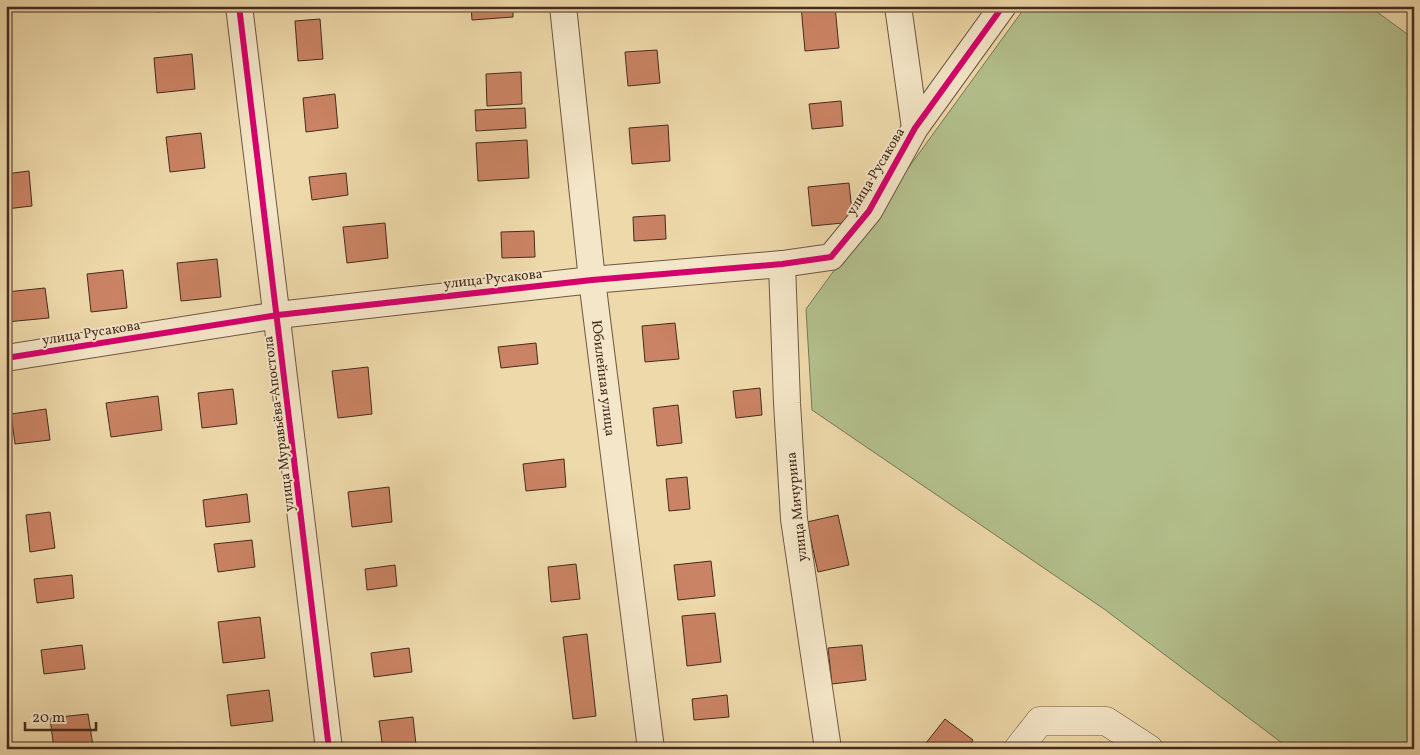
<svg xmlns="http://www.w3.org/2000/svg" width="1420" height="755" font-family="Vollkorn,serif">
<rect width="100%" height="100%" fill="#eed9aa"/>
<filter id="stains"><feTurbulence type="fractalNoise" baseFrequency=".004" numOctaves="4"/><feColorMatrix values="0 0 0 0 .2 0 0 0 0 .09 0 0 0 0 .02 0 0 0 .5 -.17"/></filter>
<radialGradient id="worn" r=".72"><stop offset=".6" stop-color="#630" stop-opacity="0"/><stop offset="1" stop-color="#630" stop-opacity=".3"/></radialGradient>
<path fill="#b3c08d" stroke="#7c7656" d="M1026 6H1369L1414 39V749H1290L1104 609 812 410 806 309Z"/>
<path fill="#ca8364" stroke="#452b1e" d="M156 6H185V9L157 12Z
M471 6H513V17L472 20Z
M801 6H835L839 48 805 51Z
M320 19 323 59 298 61 295 21Z
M657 50 660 83 628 86 625 52Z
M192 54 195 89 157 93 154 58Z
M521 72 522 104 487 106 486 74Z
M335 94 338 128 306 132 303 98Z
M841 101 843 126 812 129 809 104Z
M525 108 526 128 476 131 475 110Z
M668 125 670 161 632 164 629 128Z
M201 133 205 168 170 172 166 137Z
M527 140 529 178 478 181 476 143Z
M29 171 32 206 6 209V174Z
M346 173 348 195 312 200 309 177Z
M849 183 853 222 812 226 808 187Z
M665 215 666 239 634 241 633 217Z
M385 223 388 258 347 263 343 227Z
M534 231 535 257 502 258 501 232Z
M217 259 221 297 181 301 177 263Z
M123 270 127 308 91 312 87 274Z
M45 288 49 318 6 322V292Z
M675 323 679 359 645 362 642 326Z
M536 343 538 364 501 368 498 347Z
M368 367 372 414 338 418 332 371Z
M760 388 762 415 736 418 733 391Z
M233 389 237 424 202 428 198 393Z
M158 396 162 430 111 437 106 403Z
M678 405 682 443 657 446 653 408Z
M46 409 50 440 15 444 11 414Z
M564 459 566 487 526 491 523 464Z
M687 477 690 509 669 511 666 479Z
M389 487 392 522 352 527 348 492Z
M247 494 250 522 206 527 203 500Z
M50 512 55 548 30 552 26 515Z
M838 515 849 565 818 572 807 522Z
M252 540 255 567 218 572 214 544Z
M711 561 715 596 678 600 674 565Z
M576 564 580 599 551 602 548 567Z
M395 565 397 586 367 590 365 569Z
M72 575 74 598 37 603 34 579Z
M715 613 721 662 687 666 682 616Z
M260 617 265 658 223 663 218 622Z
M587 634 596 716 573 719 563 637Z
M82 645 85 669 44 674 41 650Z
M862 645 866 680 832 684 828 648Z
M409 648 412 672 374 677 371 653Z
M269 690 273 721 231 726 227 695Z
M727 695 729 717 694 720 692 699Z
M88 714 93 746 70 749H54L50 718Z
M413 717 416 745 383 749 379 721Z
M945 719 973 740 967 749H934L926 743Z"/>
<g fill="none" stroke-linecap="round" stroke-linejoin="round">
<defs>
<path id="minor" d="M239 6 329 749
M563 6 592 280 651 749
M898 6 915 128
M782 264 787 403 794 519 828 749
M6 358 278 315 592 280 782 264 831 257 869 211 915 128 1003 6"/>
<path id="tertiary" d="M1018 749 1040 721H1106L1149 749"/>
</defs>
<use href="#minor" stroke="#6f5641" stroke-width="28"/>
<use href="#tertiary" stroke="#6f5641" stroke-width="29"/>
<use href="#minor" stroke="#f4e6c8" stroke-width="26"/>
<use href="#tertiary" stroke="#f4e6c8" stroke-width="28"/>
<defs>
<path id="cycleway" d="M239 6 329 749
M6 358 278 315 592 280 782 264 831 257 869 211 915 128 1003 6"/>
</defs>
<use href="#cycleway" stroke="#f4e6c8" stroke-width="9"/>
<use href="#cycleway" stroke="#d6006c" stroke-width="6"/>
</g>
<g text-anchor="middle" stroke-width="4" stroke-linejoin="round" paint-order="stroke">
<g font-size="14" fill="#452b1e" stroke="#f4e6c8">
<text transform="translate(875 171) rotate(-59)" y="5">улица Русакова</text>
<text transform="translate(493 278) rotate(-6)" y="5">улица Русакова</text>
<text transform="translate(91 332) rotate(-9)" y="5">улица Русакова</text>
<text transform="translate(604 378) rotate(83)" y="5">Юбилейная улица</text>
<text transform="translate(278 424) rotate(-97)" y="5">улица Муравьёва-Апостола</text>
<text transform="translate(796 507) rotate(-96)" y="5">улица Мичурина</text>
</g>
</g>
<rect width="1420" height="755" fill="none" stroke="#eed9aa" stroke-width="25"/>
<rect x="8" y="8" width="1405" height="740" fill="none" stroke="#452b1e" stroke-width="2.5"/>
<rect x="12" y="12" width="1395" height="730" fill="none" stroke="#452b1e"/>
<path d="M25 722v8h71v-8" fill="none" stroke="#452b1e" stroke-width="2.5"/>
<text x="32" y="722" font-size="15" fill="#452b1e" stroke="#f4e6c8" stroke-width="4" paint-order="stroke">20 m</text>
<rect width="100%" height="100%" filter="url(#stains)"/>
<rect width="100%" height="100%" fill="url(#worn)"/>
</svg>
